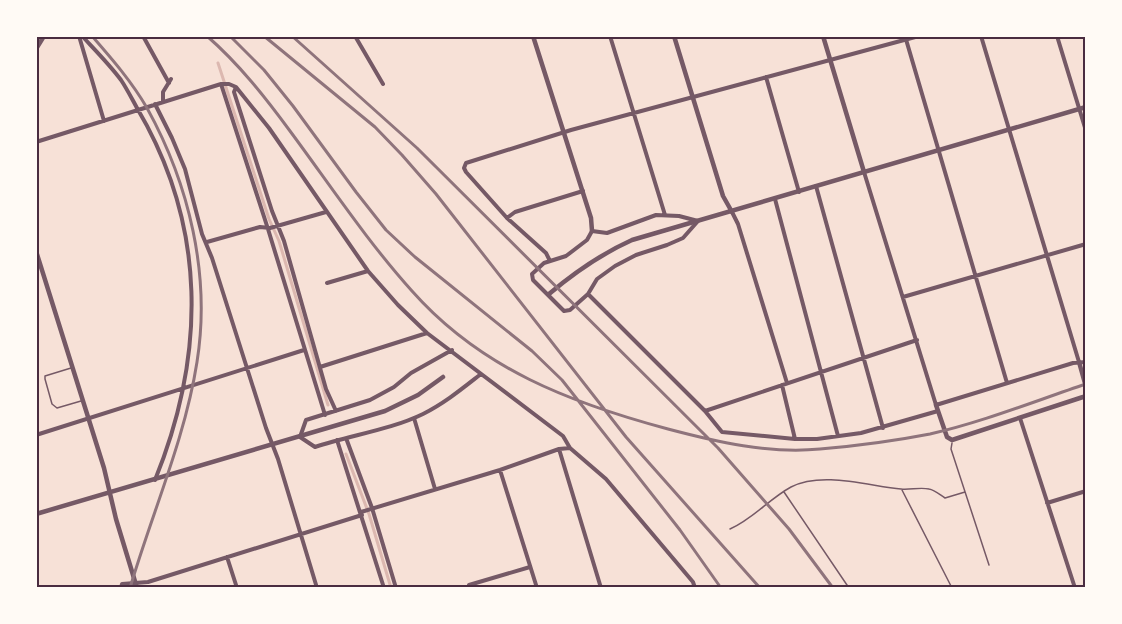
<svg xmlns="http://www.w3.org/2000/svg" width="1122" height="624" font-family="Barlow,sans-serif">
<rect width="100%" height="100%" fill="#f7e1d7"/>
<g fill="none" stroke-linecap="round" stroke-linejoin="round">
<path stroke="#dcb8b0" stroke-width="3" d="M218 63 269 219 279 241 328 405
M346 454 369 514 391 588"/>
<path stroke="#755966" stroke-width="1.5" d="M71 368 45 376V379L52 404 57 408 81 401
M952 443 951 449 989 565
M902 490 952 588
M784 492 849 588
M730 529C753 519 769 499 791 487 822 471 869 486 901 489 910 490 920 487 929 489 935 490 940 495 945 498L965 492"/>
<path stroke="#755966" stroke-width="4" d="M79 36 104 121
M82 36C95 50 109 64 121 80 127 89 132 99 137 108 207 226 206 354 155 480
M143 36 169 83
M355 36 383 84
M610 36 665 215
M905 36 1007 383
M981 36 1079 362
M1057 36 1086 131
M766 77 799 192
M221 84 268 229 325 415
M236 87 234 92 272 211 284 241 326 389 336 411
M163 102V92L171 79
M155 104 172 138 185 169 202 234 212 258 266 428 278 459 317 588
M36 142 221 84H229L236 87 269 128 368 271 398 305 427 333 563 436 570 448 606 479 693 582 695 588
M864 172 936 405 1073 363 1086 362
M816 186 883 428
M775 199 838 436
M732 212 738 224 787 383
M656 215 679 216 698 221 683 238 667 245 636 255 615 266 597 279 588 294 570 310 564 311 533 280 532 274 544 263 566 256 587 240 592 231 607 233Z
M507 218 515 212 583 191
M207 242 260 227 270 228 326 212
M550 261 546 253 507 218 466 172 464 168 466 163 571 130 919 36
M327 283 368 271
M588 294 705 411 917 340
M903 297 1086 244
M452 350 411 373 394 387 370 400 306 420 300 437 315 447C351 435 390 430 423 414 445 403 463 388 481 374
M320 367 427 333
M782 385 795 439
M705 411 722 432 795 439H817L861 433 938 411
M414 418 435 489
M1020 418 1075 588
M36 435 304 350
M346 438 372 508 396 588
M337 440 384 588
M559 449 601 588
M500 470 537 588
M1047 503 1086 491
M361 512 500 470 559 449 570 448
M227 557 237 588
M469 585 530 567
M121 588 122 584 148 582 362 515"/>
<path stroke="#755966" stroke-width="4.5" d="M533 36 591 218 592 231
M674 36 723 196 732 212
M823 36 864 172
M36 49 44 36
M36 251 104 468 116 519 137 588
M549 294C575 272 601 254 632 240L1086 107
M1079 362 1086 387
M936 405 947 437 952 440 1083 397 1086 398
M36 514 385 411 418 395 443 377"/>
<path stroke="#8f747c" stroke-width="3" d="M92 36C112 59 132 82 147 108 189 184 211 275 197 362 185 439 152 513 130 588
M207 36C239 64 265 97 290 131 330 185 367 241 412 291 481 369 571 403 668 429 717 442 769 454 820 449 856 446 894 441 930 434 983 422 1035 401 1086 384
M230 36 264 70 293 106 356 192 386 230 415 257 532 351 562 380 680 530 721 588
M264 36 375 127 402 155 436 194 626 437 760 588
M292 36 417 148 718 448 789 529 833 588"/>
</g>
<rect width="1122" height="624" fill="none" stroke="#fffaf5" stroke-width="75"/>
<rect x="38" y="38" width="1046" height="548" fill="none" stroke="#4a2c40" stroke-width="2"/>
</svg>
